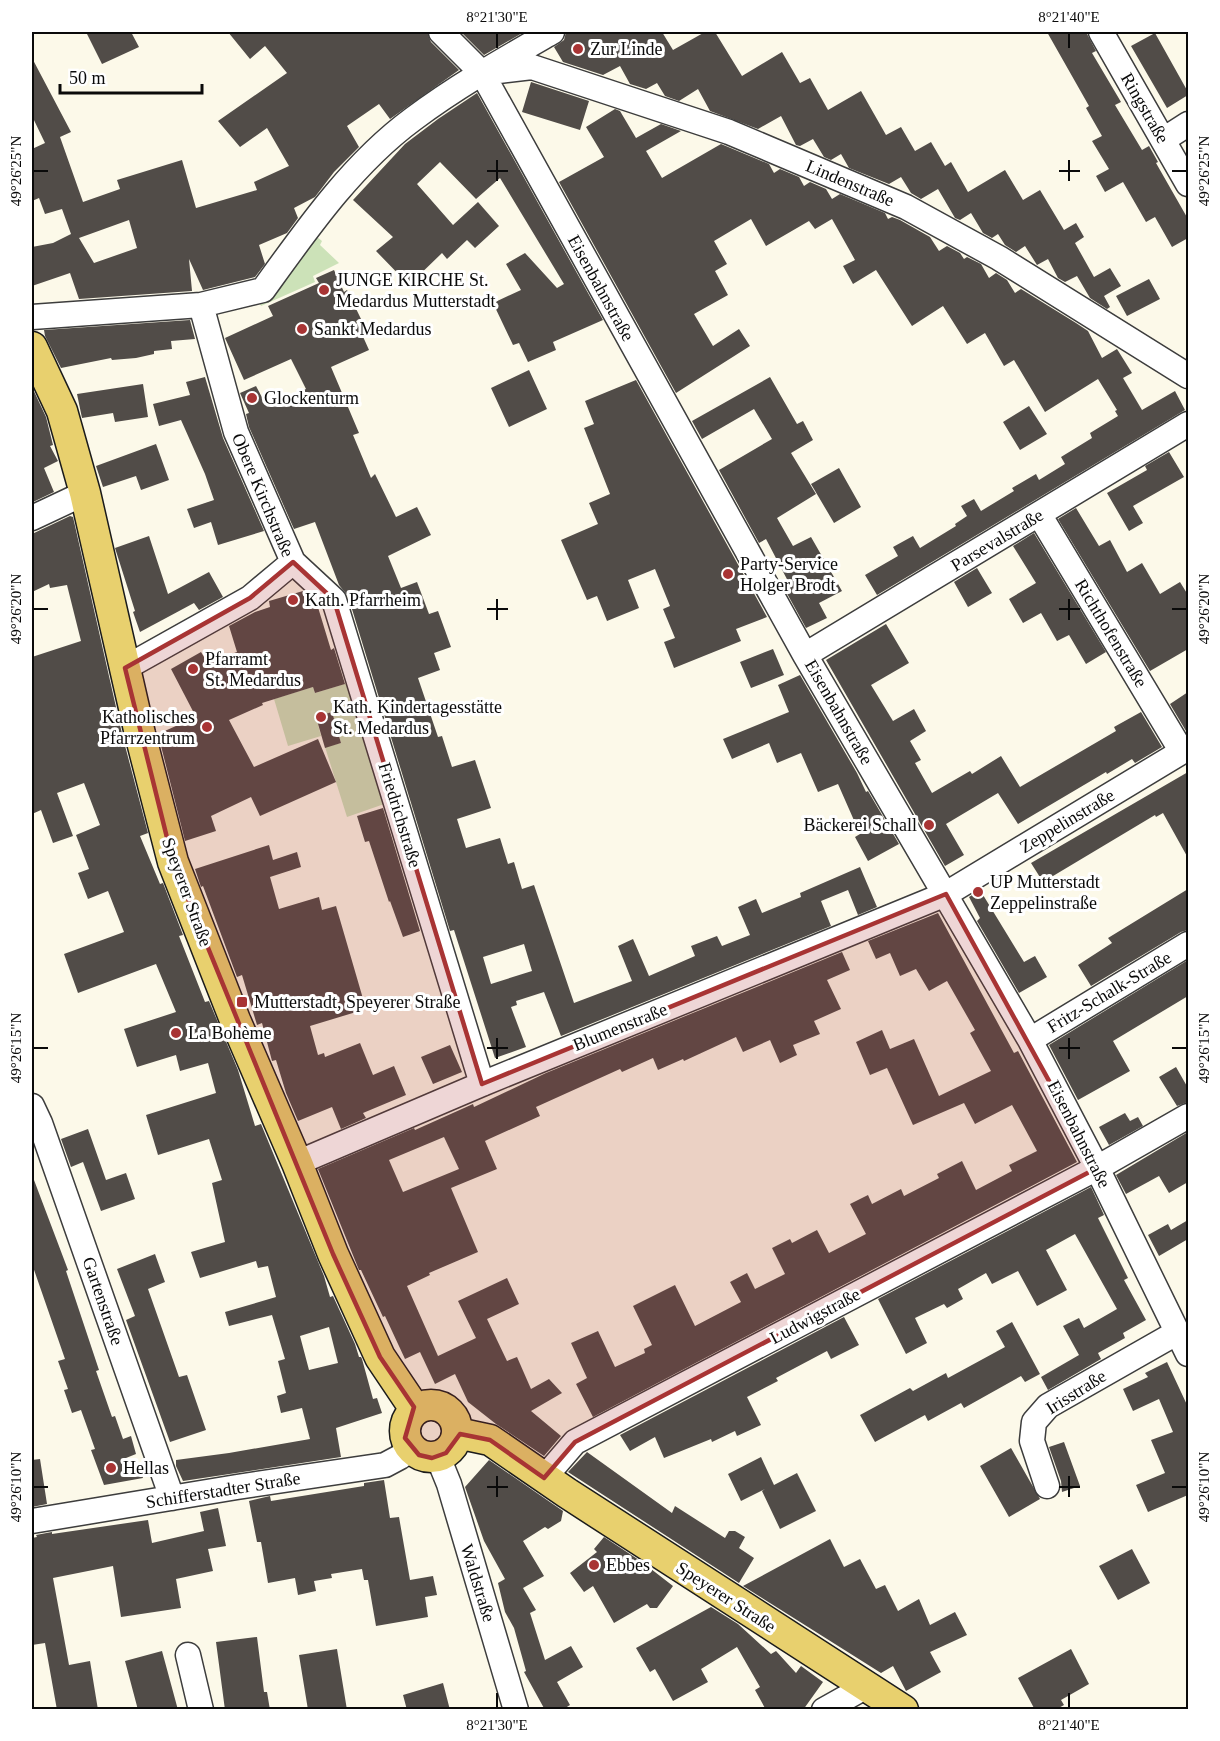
<svg xmlns="http://www.w3.org/2000/svg" width="1220" height="1741" font-family="'Times New Roman',serif">
<rect width="100%" height="100%" fill="#fcf9e9"/>
<path fill="#cce2b8" d="M317 237 322 241 320 245 339 263 313 276 315 282 261 306 258 300 278 289Z
M351 682 390 802 347 817 325 747 341 743 332 713 316 717 321 736 288 746 274 699 313 687 315 693Z"/>
<path fill="#514c48" fill-rule="evenodd" d="M86 32H131L139 47 102 64Z
M228 32H427L431 42 459 70 390 119 379 104 347 126 359 147 334 172 315 197 294 208 298 218 287 233 259 245 265 264 255 277 203 290 189 259 192 291 79 299 70 273 32 286V247L53 243 71 234 62 209 45 214 39 198 32 201V149L45 143 32 116V58L71 132 60 137 83 202 120 189 117 180 182 160 196 208 257 190 254 182 289 166 267 128 240 147 218 121 287 73 265 46 250 59ZM129 220 137 248 94 263 79 238Z
M461 32H524L484 55Z
M566 32H662L673 50 705 32H715L742 76 782 52 800 83 810 78 828 110 861 91 886 135 901 127 915 151 931 142 945 166 951 162 968 192 1005 170 1023 200 1040 190 1064 230 1076 223 1084 237 1075 243 1094 277 1110 268 1121 286 1104 296 1110 307 1107 309 1090 298 1077 276 1065 282 1058 278 1048 259 1037 265 1025 246 1016 252 1005 245 998 234 992 238 983 233 971 213 960 220 955 218 938 189 921 199 911 193 901 177 889 184 849 168 841 154 831 160 824 157 813 139 800 146 796 145 781 116 758 129 710 111 698 89 679 101 665 96 657 83 646 89 630 84 620 66 603 75 563 62 554 47 564 40Z
M1047 32H1086L1096 51 1092 53 1121 102 1115 105 1142 150 1149 146 1158 162 1156 163 1188 219V238L1172 247 1155 217 1146 222 1123 182 1105 192 1096 176 1109 169 1092 141 1102 136 1086 108 1089 106Z
M1155 33 1188 92V95L1167 108 1131 46Z
M531 82 589 101 580 130 522 112Z
M477 93 603 320 553 342 556 350 528 362 519 343 513 345 493 303 521 290 506 264 525 253 557 288 564 284 500 178 476 199 440 162 417 184 453 225 478 202 499 226 475 248 467 240 447 259 442 253 409 285 376 251 393 237 353 200 405 144 438 119Z
M615 109 620 111 636 138 661 124 681 131 646 151 662 178 721 144 769 164 774 173 780 169 799 177 804 186 810 182 826 189 832 199 840 194 885 213 888 219 892 217 900 220 930 237 939 251 947 246 960 253 964 259 967 257 981 264 989 278 996 273 1007 280 1015 293 1021 289 1076 323 1088 331 1102 358 1117 349 1132 373 1123 378 1142 410 1175 391 1185 410 877 595 865 575 898 556 893 547 913 536 920 548 956 526 955 524 967 516 961 506 974 499 981 511 1014 491 1012 488 1036 474 1039 480 1065 464 1061 457 1092 438 1090 433 1118 416 1115 411 1117 410 1098 379 1045 412 1014 360 1004 366 985 333 967 344 943 306 912 326 876 270 853 284 843 266 855 260 832 219 815 229 809 221 766 246 751 219 714 241 727 264 715 271 728 295 694 314 713 346 739 329 750 346 676 393 559 182 604 157 586 127Z
M334 270 344 292 347 290 361 319 356 321 369 350 331 367 359 433 353 435 371 478 375 474 396 517 417 507 431 535 388 556 401 588 417 582 429 614 438 611 451 647 434 653 440 670 418 678 438 737 442 736 452 767 475 760 491 808 457 819 466 848 500 838 508 864 514 862 522 889 534 885 574 1003 632 981 618 946 633 939 649 976 695 956 691 946 717 936 722 946 750 935 738 907 756 899 762 913 801 897 800 893 860 867 877 907 858 915 848 890 821 901 831 926 561 1036 544 992 516 1001 517 1005 511 1007 526 1047 495 1058 454 930 450 931 348 596 339 585 315 522 294 529 249 427 246 414 249 413 240 393 256 386 266 405 306 389 291 359 244 380 225 338 273 316 268 306 319 283 316 278ZM524 944 532 971 491 984 483 957Z
M1149 279 1160 299 1127 316 1116 296Z
M190 320 195 339 171 341 172 349 154 351V354L136 358 112 360 111 358 61 368 45 336 44 330Z
M529 370 547 409 509 427 491 388Z
M205 377 223 438 264 531 218 545 211 522 194 528 187 509 214 500 205 474 181 420 159 426 153 404 190 395 186 382Z
M770 377 797 424 803 421 813 440 791 453 816 494 777 518 793 546 811 537 842 591 819 603 827 618 806 628 784 588 790 585 766 539 759 543 719 470 772 439 754 409 702 439 692 421Z
M636 380 767 617 736 629 741 641 674 668 664 642 675 638 663 609 670 606 655 569 628 580 639 608 607 621 597 596 587 600 561 540 598 524 589 503 610 494 584 428 594 424 585 401Z
M143 384 148 417 115 422 113 413 82 418 77 394Z
M32 387 46 417 53 445 50 446 58 461 44 468 54 492 33 502Z
M1029 406 1047 434 1020 450 1003 422Z
M156 444 169 480 141 490 136 476 103 487 96 466Z
M1169 452 1184 477 1133 506 1143 523 1129 531 1107 493 1147 470 1145 466Z
M839 468 861 507 834 523 811 484Z
M1076 508 1099 546 1110 540 1127 572 1142 563 1160 594 1180 582 1188 595V649L1150 671 1058 519Z
M70 516 73 517 123 738 148 833 140 836 160 884 163 883 183 935 179 936 205 1002 209 1001 238 1070 255 1126 261 1124 324 1276 330 1297 333 1296 355 1344 359 1357H361L362 1359 373 1399 377 1398 382 1413 336 1428 341 1457 183 1481 176 1466V1460L229 1453 310 1439 302 1408 281 1413 277 1396 286 1393 278 1361 285 1359 272 1315 229 1326 225 1312 276 1297 268 1266 258 1268 256 1261 200 1278 191 1252 225 1242 212 1183 222 1180 209 1139 158 1155 146 1115 216 1093 208 1063 180 1071 176 1055 137 1067 124 1029 176 1012 156 964 78 993 64 954 124 932 108 891 88 899 78 873 89 869 76 835 100 825 84 783 57 793 73 836 53 843 41 810 32 814V657L81 641 67 585 50 588 49 584 32 592V534ZM329 1327 338 1363 309 1370 300 1336Z
M1034 533 1106 652 1086 664 1069 635 1057 641 1041 613 1023 623 1009 599 1036 583 1013 546Z
M149 536 168 594 209 572 223 597 199 610 194 603 140 632 133 612 135 611 115 548Z
M977 568 992 593 968 607 954 582Z
M303 591 317 604 331 650 334 648 345 684 315 693 313 687 262 703 263 705 229 720 254 767 318 739 336 782 260 816 251 797 211 816 216 831 185 841 158 734 196 717 171 669 201 652 207 662 237 652 229 626 255 612 270 607 269 601Z
M886 624 909 663 871 685 893 721 914 709 926 731 910 741 921 760 915 763 932 793 970 771 972 774 1001 756 1020 787 1116 731 1114 727 1141 712 1162 747 1135 763 1132 759 1107 774 1106 772 1018 824 998 793 946 824 964 855 945 866 826 660Z
M773 649 784 675 751 688 740 662Z
M800 675 857 773 866 792 868 791 899 844 868 861 855 837 860 834 838 784 818 792 801 753 777 763 769 743 732 759 723 739 789 712 778 685Z
M1188 692V730L1186 731 1170 704Z
M332 712 341 743 325 748 316 717Z
M1188 772V858L1163 813 1156 817 1155 815 1043 882 1031 863Z
M383 808 420 931 403 937 390 901 389 902 369 841 365 842 357 816Z
M269 845 273 860 297 852 301 867 270 877 279 909 319 897 322 910 336 906 366 1009 310 1026 318 1055 324 1053 325 1057 360 1043 373 1075 394 1066 406 1095 363 1113 366 1118 341 1129 332 1107 298 1121 286 1093 276 1060 272 1061 262 1023 257 1025 242 975 237 977 203 886 201 887 195 869Z
M1188 889V930L1181 932 1091 986 1078 965 1112 943 1108 938Z
M980 890 1024 962 1035 956 1047 977 1019 993 977 921 980 918 969 897Z
M938 913 1014 1053 1018 1051 1077 1162 593 1417 576 1384 587 1378 571 1343 598 1331 615 1367 645 1353 644 1349 652 1345 633 1306 675 1285 695 1326 741 1302 730 1282 747 1273 755 1289 785 1274 772 1248 790 1239 792 1243 817 1230 829 1253 866 1234 850 1204 868 1195 872 1204 901 1189 904 1196 939 1178 937 1174 962 1161 976 1190 1012 1171 1009 1165 1037 1151 1012 1105 975 1124 964 1103 913 1125 887 1068 870 1075 856 1042 882 1030 890 1049 914 1039 939 1096 991 1071 970 1033 975 1030 947 981 929 991 916 969 900 976 890 953 876 959 868 941Z
M842 952 850 970 827 980 841 1009 814 1021 820 1034 793 1045 797 1055 780 1063 770 1040 743 1052 736 1037 684 1061 683 1059 658 1070 653 1058 622 1072 620 1069 536 1107 540 1116 489 1139 485 1141 497 1169 451 1188 478 1252 429 1273 430 1275 407 1286 438 1356 476 1338 458 1301 507 1278 519 1304 487 1319 507 1361 517 1357 531 1389 549 1379 562 1393 531 1411 561 1436 544 1456 496 1424 468 1402 455 1374 435 1384 420 1352 405 1359 385 1316 383 1317 361 1270H359L318 1169 414 1128 415 1130 473 1104 474 1107 546 1073ZM444 1137 459 1169 403 1192 389 1160Z
M1188 960V996L1113 1041 1130 1071 1078 1100 1049 1045Z
M450 1045 462 1072 433 1084 421 1057Z
M1176 1067 1188 1088V1102L1177 1106 1159 1077Z
M1125 1113 1130 1121 1138 1117 1143 1126 1109 1145 1099 1127Z
M88 1129 106 1180 126 1173 135 1199 101 1211 83 1162 71 1167 61 1139Z
M1188 1132V1182L1169 1193 1159 1176 1126 1194 1116 1175Z
M32 1180H34L68 1270 66 1271 99 1370 96 1371 112 1417 115 1416 123 1439 131 1436 136 1454 121 1460 123 1467 139 1465 143 1478 104 1485 91 1450 95 1449 81 1410 72 1413 64 1390 68 1389 58 1361 65 1359 32 1264Z
M1091 1187 1104 1215 1098 1218 1128 1278 1124 1280 1146 1320 1123 1333 1125 1338 1098 1353 1101 1359 1048 1390 1041 1377 1079 1355 1063 1326 1079 1318 1084 1328 1117 1309 1075 1234 1046 1250 1067 1290 1037 1306 1018 1271 992 1284 986 1273 958 1289 963 1299 947 1308 944 1304 915 1318 927 1343 906 1354 878 1299Z
M1188 1220V1239L1159 1256 1148 1235 1168 1224 1171 1230Z
M155 1254 165 1282 148 1289 179 1377 187 1375 206 1430 170 1442 126 1320 135 1316 117 1269Z
M844 1317 859 1345 831 1359 827 1351 776 1378 778 1381 747 1397 761 1425 737 1436 735 1431 712 1442 711 1439 664 1458 655 1437 630 1451 620 1435Z
M1012 1322 1040 1374 1025 1382 1021 1376 964 1408 961 1403 928 1421 925 1415 875 1442 860 1415 910 1388 913 1391 946 1373 948 1378 1005 1347 996 1331Z
M1167 1362 1188 1407V1495L1148 1512 1136 1485 1165 1473 1151 1440 1173 1432 1159 1399 1133 1411 1123 1389 1148 1377 1145 1373Z
M1064 1442 1080 1486 1062 1492 1061 1481 1049 1447Z
M1011 1448 1040 1499 1009 1517 980 1466Z
M587 1452 672 1513 675 1506 725 1538 729 1531H735L745 1537 739 1548 754 1558 739 1583 568 1472Z
M761 1457 774 1485 797 1473 816 1511 780 1529 762 1491 765 1489 741 1501 728 1474Z
M40 1459 47 1504 32 1507V1460Z
M489 1460 563 1511 561 1521 548 1529 545 1527 523 1541 544 1576 523 1588 536 1610 530 1613 545 1660 571 1646 583 1667 557 1682 570 1705 562 1710H545L524 1672 526 1671 514 1628 505 1612 498 1583 505 1579 484 1541 465 1487Z
M384 1480 390 1518 399 1517 410 1580 433 1576 437 1595 425 1597 428 1617 376 1626 368 1580H364L362 1569 331 1574 332 1578 314 1581 316 1591 298 1595 295 1578 268 1583 261 1542H257L249 1501 270 1496 271 1501 364 1486V1483Z
M218 1508 226 1546 208 1549 213 1571 176 1579 181 1608 121 1617 113 1566 53 1578 69 1665 90 1661 98 1710H57L45 1643 32 1645V1538L37 1537 36 1535 52 1532V1534L148 1520 152 1543 204 1531 200 1512Z
M604 1537 642 1562 673 1586 657 1608H650L647 1604 614 1623 593 1586 584 1592 570 1573 597 1552 594 1549Z
M830 1539 844 1567 860 1559 876 1589 885 1585 898 1611 919 1599 930 1625 955 1612 967 1635 930 1652 941 1672 906 1691 893 1666 881 1673 743 1586Z
M1132 1549 1150 1583 1118 1600 1099 1566Z
M711 1607 738 1624 771 1654 776 1651 796 1673 801 1666 823 1682 803 1710H766L755 1690 760 1687 737 1647 701 1669 708 1682 673 1701 655 1669 650 1672 636 1648Z
M257 1637 264 1692H267L270 1710H225L216 1642Z
M337 1649 347 1710H308L299 1655Z
M1071 1649 1089 1684 1061 1700 1064 1705 1055 1710H1035L1018 1678Z
M162 1651 178 1710H138L125 1661Z
M443 1683 450 1710H407L403 1695Z"/>
<g fill="none" stroke-linecap="round" stroke-linejoin="round">
<defs>
<path id="minor" d="M441 32 482 73 805 655 1030 1040 1097 1168 1188 1354
M1101 32 1188 184
M482 73 532 67 729 132 906 207 999 258 1188 376
M1163 140 1188 124
M32 317 201 305 263 290C307 229 352 164 413 119 457 86 505 59 552 32
M1039 514 1182 752
M32 518 85 493
M293 562 334 600 482 1084
M805 655 1188 424
M125 668 250 598 293 562 236 432 201 305
M1030 1040 1188 944
M32 1106 40 1123 172 1498
M297 1163 482 1084 946 894 1188 748
M438 1457 449 1484 516 1710
M544 1478 575 1442 1097 1168 1188 1116
M1047 1486 1032 1441 1034 1422 1048 1406 1178 1332
M32 1521 237 1487 385 1465 400 1457 410 1448
M188 1655 201 1710
M824 1710 865 1687"/>
<path id="major" d="M32 347 62 411 85 493 140 734 173 862 235 1020 297 1163 333 1254 380 1357 415 1409
M405 1431a26 26 0 1 1 52 0a26 26 0 1 1-52 0Z
M457 1433 490 1440 567 1493 903 1710"/>
</defs>
<use href="#minor" stroke="#3d3d3d" stroke-width="27"/>
<use href="#major" stroke="#1b1b1b" stroke-width="33"/>
<use href="#minor" stroke="#fff" stroke-width="24"/>
<use href="#major" stroke="#e8d06e" stroke-width="30"/>
</g>
<path fill="#a83434" fill-opacity="0.2" stroke="#a83434" stroke-width="4.5" stroke-linejoin="round" d="M293 562 334 600 482 1084 946 894 1097 1168 575 1442 544 1478 490 1440 460 1434 446 1453 432 1458 419 1455 405 1438 414 1407 380 1357 333 1254 173 862 125 668 250 598Z"/>
<path fill="none" stroke="#0a0a0a" stroke-width="2" d="M497 33V48M1069 33V48M497 160V181M1069 160V181M33 171H48M487 171H508M1059 171H1080M1172 171H1187M497 599V620M1069 599V620M33 609H48M487 609H508M1059 609H1080M1172 609H1187M497 1038V1059M1069 1038V1059M33 1048H48M487 1048H508M1059 1048H1080M1172 1048H1187M497 1476V1497M1069 1476V1497M33 1487H48M487 1487H508M1059 1487H1080M1172 1487H1187M497 1693V1708M1069 1693V1708"/>
<g fill="#a83434" stroke="#fff" stroke-width="2">
<circle cx="578" cy="49" r="6"/>
<circle cx="324" cy="290" r="6"/>
<circle cx="302" cy="329" r="6"/>
<circle cx="252" cy="398" r="6"/>
<circle cx="728" cy="574" r="6"/>
<circle cx="293" cy="600" r="6"/>
<circle cx="193" cy="669" r="6"/>
<circle cx="321" cy="717" r="6"/>
<circle cx="207" cy="727" r="6"/>
<circle cx="929" cy="825" r="6"/>
<circle cx="978" cy="892" r="6"/>
<rect x="236" y="996" width="12" height="12" rx="3"/>
<circle cx="176" cy="1033" r="6"/>
<circle cx="111" cy="1468" r="6"/>
<circle cx="594" cy="1565" r="6"/>
</g>
<g text-anchor="middle" stroke-width="6" stroke-linejoin="round" paint-order="stroke">
<g font-size="18" fill="#0a0a0a" stroke="#fff" text-anchor="start">
<text x="590" y="55">Zur Linde</text>
<text x="336" y="286">JUNGE KIRCHE St.<tspan x="336" dy="21">Medardus Mutterstadt</tspan></text>
<text x="314" y="335">Sankt Medardus</text>
<text x="264" y="404">Glockenturm</text>
<text x="740" y="570">Party-Service<tspan x="740" dy="21">Holger Brodt</tspan></text>
<text x="305" y="606">Kath. Pfarrheim</text>
<text x="205" y="665">Pfarramt<tspan x="205" dy="21">St. Medardus</tspan></text>
<text x="333" y="713">Kath. Kindertagesstätte<tspan x="333" dy="21">St. Medardus</tspan></text>
<text x="195" y="723" text-anchor="end">Katholisches<tspan x="195" dy="21">Pfarrzentrum</tspan></text>
<text x="917" y="831" text-anchor="end">Bäckerei Schall</text>
<text x="990" y="888">UP Mutterstadt<tspan x="990" dy="21">Zeppelinstraße</tspan></text>
<text x="254" y="1008">Mutterstadt, Speyerer Straße</text>
<text x="188" y="1039">La Bohème</text>
<text x="123" y="1474">Hellas</text>
<text x="606" y="1571">Ebbes</text>
</g>
<g font-size="18" fill="#0a0a0a" stroke="#fff">
<text transform="translate(1145 108) rotate(60)" y="6">Ringstraße</text>
<text transform="translate(850 183) rotate(23)" y="6">Lindenstraße</text>
<text transform="translate(601 288) rotate(61)" y="6">Eisenbahnstraße</text>
<text transform="translate(263 495) rotate(67)" y="6">Obere Kirchstraße</text>
<text transform="translate(997 540) rotate(-31)" y="6">Parsevalstraße</text>
<text transform="translate(1111 633) rotate(59)" y="6">Richthofenstraße</text>
<text transform="translate(839 712) rotate(60)" y="6">Eisenbahnstraße</text>
<text transform="translate(400 815) rotate(73)" y="6">Friedrichstraße</text>
<text transform="translate(1067 821) rotate(-31)" y="6">Zeppelinstraße</text>
<text transform="translate(187 892) rotate(70)" y="6">Speyerer Straße</text>
<text transform="translate(1109 992) rotate(-31)" y="6">Fritz-Schalk-Straße</text>
<text transform="translate(620 1027) rotate(-22)" y="6">Blumenstraße</text>
<text transform="translate(1079 1134) rotate(63)" y="6">Eisenbahnstraße</text>
<text transform="translate(103 1301) rotate(71)" y="6">Gartenstraße</text>
<text transform="translate(815 1316) rotate(-28)" y="6">Ludwigstraße</text>
<text transform="translate(1076 1392) rotate(-32)" y="6">Irisstraße</text>
<text transform="translate(223 1490) rotate(-9)" y="6">Schifferstadter Straße</text>
<text transform="translate(478 1583) rotate(73)" y="6">Waldstraße</text>
<text transform="translate(726 1597) rotate(33)" y="6">Speyerer Straße</text>
</g>
</g>
<rect width="1220" height="1741" fill="none" stroke="#ffffff" stroke-width="66"/>
<path d="M60 84v9h142v-9" fill="none" stroke="#0a0a0a" stroke-width="3"/>
<text x="69" y="84" font-size="18" fill="#0a0a0a" stroke="#ffffff" stroke-width="4.5" paint-order="stroke">50 m</text>
<rect x="33" y="33" width="1154" height="1675" fill="none" stroke="#0a0a0a" stroke-width="2"/>
<g font-size="15" text-anchor="middle" fill="#0a0a0a">
<text x="497" y="22">8°21'30"E</text>
<text x="1069" y="22">8°21'40"E</text>
<text transform="translate(16 171) rotate(-90)" y="5">49°26'25"N</text>
<text transform="translate(1204 171) rotate(-90)" y="5">49°26'25"N</text>
<text transform="translate(16 609) rotate(-90)" y="5">49°26'20"N</text>
<text transform="translate(1204 609) rotate(-90)" y="5">49°26'20"N</text>
<text transform="translate(16 1048) rotate(-90)" y="5">49°26'15"N</text>
<text transform="translate(1204 1048) rotate(-90)" y="5">49°26'15"N</text>
<text transform="translate(16 1487) rotate(-90)" y="5">49°26'10"N</text>
<text transform="translate(1204 1487) rotate(-90)" y="5">49°26'10"N</text>
<text x="497" y="1730">8°21'30"E</text>
<text x="1069" y="1730">8°21'40"E</text>
</g>
</svg>
